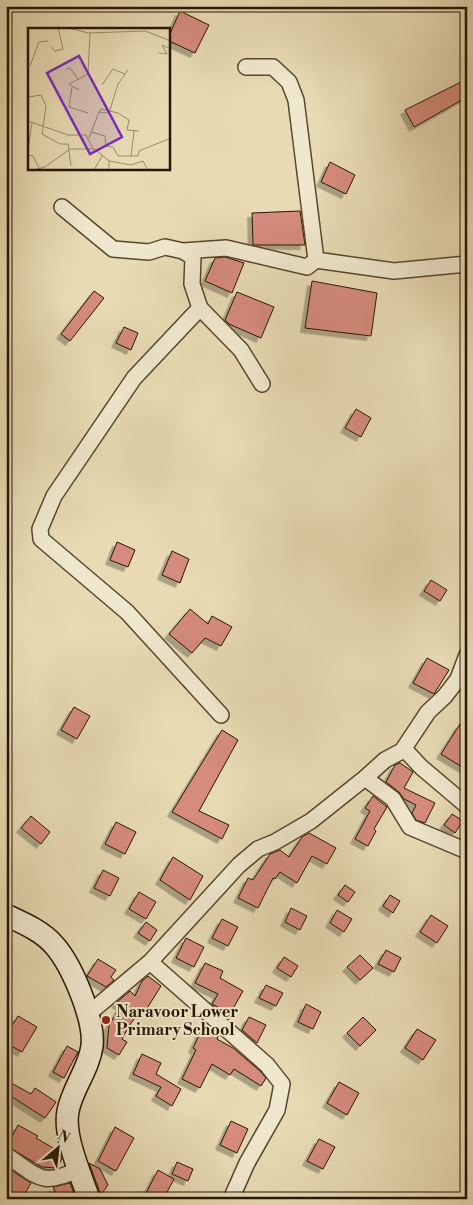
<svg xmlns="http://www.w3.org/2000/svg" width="473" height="1205" font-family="'Libre Bodoni',serif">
<defs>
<filter id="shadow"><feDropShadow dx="-4.5" dy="4.5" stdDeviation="0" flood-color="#0004"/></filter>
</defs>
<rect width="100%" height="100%" fill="#e8dbb4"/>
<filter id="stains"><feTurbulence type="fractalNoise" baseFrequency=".004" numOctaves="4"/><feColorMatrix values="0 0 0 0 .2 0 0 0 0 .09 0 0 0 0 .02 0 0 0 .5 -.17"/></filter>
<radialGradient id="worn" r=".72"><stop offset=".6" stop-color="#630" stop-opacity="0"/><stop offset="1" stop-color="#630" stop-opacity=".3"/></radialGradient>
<path fill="#d58b7d" stroke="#271600" filter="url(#shadow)" d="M180 11 209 25 195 53 169 41V36Z
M461 82 467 92V97L414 127 405 110Z
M330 162 355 175 346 194 321 182Z
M300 211 305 245H253L252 213Z
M225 257 244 263 232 293 205 281 215 258Z
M312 281 377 293 371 336 305 328Z
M94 291 104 298 70 341 61 334Z
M237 292 274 307 261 338 229 324 225 320Z
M124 327 138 333 131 350 116 343Z
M356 409 371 418 361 437 345 428Z
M117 542 135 550 128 567 110 560Z
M172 551 189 559 180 583 162 575Z
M431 580 447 590 440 601 424 591Z
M190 609 208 624 212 616 232 627 221 646 205 638 192 653 169 634Z
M427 658 449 670 434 694 413 683Z
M74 707 90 716 77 739 61 730Z
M460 724 467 728V770L441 754Z
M222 730 238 740 199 811 229 825 222 839 172 812Z
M400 763 413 772 404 788 435 803 425 823 416 820 412 813 416 805 404 799 399 792 386 782 395 765Z
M373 796 387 807 374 829 376 831 368 846 355 839 370 811 365 808Z
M452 814 463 821 455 833 444 825Z
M31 816 50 832 41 844 21 828Z
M116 822 136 832 125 854 105 844Z
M309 833 336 848 327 864 312 856 297 883 280 872 275 879 273 878 258 908 238 898 248 878 253 880 270 854 280 850 289 857 302 837Z
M173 857 203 876 190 900 160 880Z
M103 870 119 878 110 896 94 888Z
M345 885 355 892 348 902 338 895Z
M139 892 156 902 146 919 129 909Z
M390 895 400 901 393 913 383 906Z
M291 908 307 916 300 930 285 922Z
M337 910 352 919 344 932 330 923Z
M431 915 448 926 437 943 420 932Z
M222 919 238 927 228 946 212 938Z
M146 922 157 930 150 941 138 933Z
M186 938 204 947 194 967 176 958Z
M386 950 401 958 394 972 378 964Z
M360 955 373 968 360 980 347 967Z
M284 957 298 966 291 977 277 968Z
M98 959 116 970 111 977 114 980 106 987 87 976Z
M205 963 223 971 220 978 243 991 230 1014 212 1004 218 994 195 983Z
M148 976 161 986 146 1010 142 1008 129 1026 122 1039 127 1042 119 1055 107 1048 109 1025 121 1006 116 1003 130 991 135 996 142 981Z
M266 985 283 993 276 1006 259 998Z
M306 1004 321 1012 313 1029 298 1022Z
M18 1016 37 1027 22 1052 6 1043V1035Z
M249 1017 266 1025 257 1043 242 1030Z
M363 1017 376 1030 360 1046 347 1033Z
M202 1029 218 1036 217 1039 233 1048 260 1071 266 1078 261 1086 234 1069 230 1075 212 1064 200 1088 182 1079 196 1050 193 1048Z
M417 1029 436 1040 423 1060 405 1048Z
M67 1046 78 1052 64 1078 53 1072Z
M142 1054 161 1063 156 1074 181 1089 172 1106 156 1096 161 1087 133 1074Z
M6 1080 31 1094 35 1088 56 1102 45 1118 6 1093Z
M339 1082 359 1093 347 1115 327 1103Z
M231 1121 248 1129 237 1153 220 1145Z
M18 1125 38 1136 36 1138 60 1152 62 1159 56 1168 42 1167 7 1146Z
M115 1127 134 1138 116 1171 98 1161Z
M319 1139 335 1147 323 1169 307 1161Z
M177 1162 193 1169 188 1181 172 1174Z
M89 1163 100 1169 108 1185 101 1195Z
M6 1167 31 1183 22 1199H6Z
M158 1170 174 1179 165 1196 161 1194 159 1199H143Z
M70 1183 76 1199H59L53 1187Z"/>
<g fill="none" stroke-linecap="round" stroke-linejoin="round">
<defs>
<path id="minor" d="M246 67H273L289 82 296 100 316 260
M62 207 113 249 149 252 165 247 183 251
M200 308 134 378 54 496 40 529 41 539 127 612 221 715
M262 384 241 350 200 308 192 284 193 257 183 251 226 248 307 267 316 260 394 271 467 264
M402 751 428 712 445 696 458 679 467 655
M365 778 385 760 402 751 408 753 421 767 467 806
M150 962 267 1065 282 1084 277 1110 247 1163 231 1199
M87 1015 150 962 239 865 258 849 275 842 311 821 365 778 393 799 410 827 467 851
M6 1155C38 1176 41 1188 79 1169"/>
<path id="secondary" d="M6 915C23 923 42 931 54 945 72 965 95 1020 92 1046 89 1069 72 1089 68 1111 63 1136 81 1175 89 1199"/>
</defs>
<use href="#minor" stroke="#57472d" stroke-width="18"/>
<use href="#secondary" stroke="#271600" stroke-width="24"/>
<use href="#minor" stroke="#f0e8ce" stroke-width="15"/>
<use href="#secondary" stroke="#f0e8ce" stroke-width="21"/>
</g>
<circle fill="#8f2418" stroke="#f0e8ce" stroke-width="2" cx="106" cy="1020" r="5"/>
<g text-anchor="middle" stroke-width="4" stroke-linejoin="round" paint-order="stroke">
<g font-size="16" font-weight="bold" fill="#271600" stroke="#f0e8ce" text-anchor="start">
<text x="116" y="1017">Naravoor Lower<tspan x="116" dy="18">Primary School</tspan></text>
</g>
</g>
<g transform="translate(28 28)">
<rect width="142" height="142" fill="#e8dbb4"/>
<path fill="none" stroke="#9b8c6c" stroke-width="1" d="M41 0 60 5 117 3 143 13M23 19 27 23 35 21 30 0M131 25 139 26 134 17 143 21M2 38 11 14 20 13M38 41 42 40 50 51M74 57 85 41 97 46M44 59 41 79 60 85M51 62 41 56 60 46 62 5M0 69 13 67 18 78 14 106 32 116H40L43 138M71 84 73 81 90 85 101 92M101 92 99 102 111 103M0 93 40 107H58L64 119 81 133V142M64 104 77 108 78 118 85 119 90 128H110L111 123 143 110M61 110 71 84 81 85 90 56 100 42M0 122 4 95M0 127 5 128 12 142M103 128 106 103M81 133 103 137 115 133 120 142M6 142 17 139 42 121H66M66 142 74 128"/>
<path fill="#7b2cbf" fill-opacity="0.15" stroke="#7b2cbf" stroke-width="2.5" d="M51 28 94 109 62 126 19 45Z"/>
<rect width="142" height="142" fill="none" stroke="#271600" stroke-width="2.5"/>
</g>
<rect width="473" height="1205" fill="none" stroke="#e8dbb4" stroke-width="25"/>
<rect x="8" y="8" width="458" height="1190" fill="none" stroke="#271600" stroke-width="2.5"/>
<rect x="12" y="12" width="448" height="1180" fill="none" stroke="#271600"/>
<g transform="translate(58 1148) rotate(28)" stroke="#f0e8ce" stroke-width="4" paint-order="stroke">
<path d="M0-4L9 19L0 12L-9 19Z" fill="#271600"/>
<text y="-8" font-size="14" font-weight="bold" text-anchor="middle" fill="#271600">N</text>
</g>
<rect width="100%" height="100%" filter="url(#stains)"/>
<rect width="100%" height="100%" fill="url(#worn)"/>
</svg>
